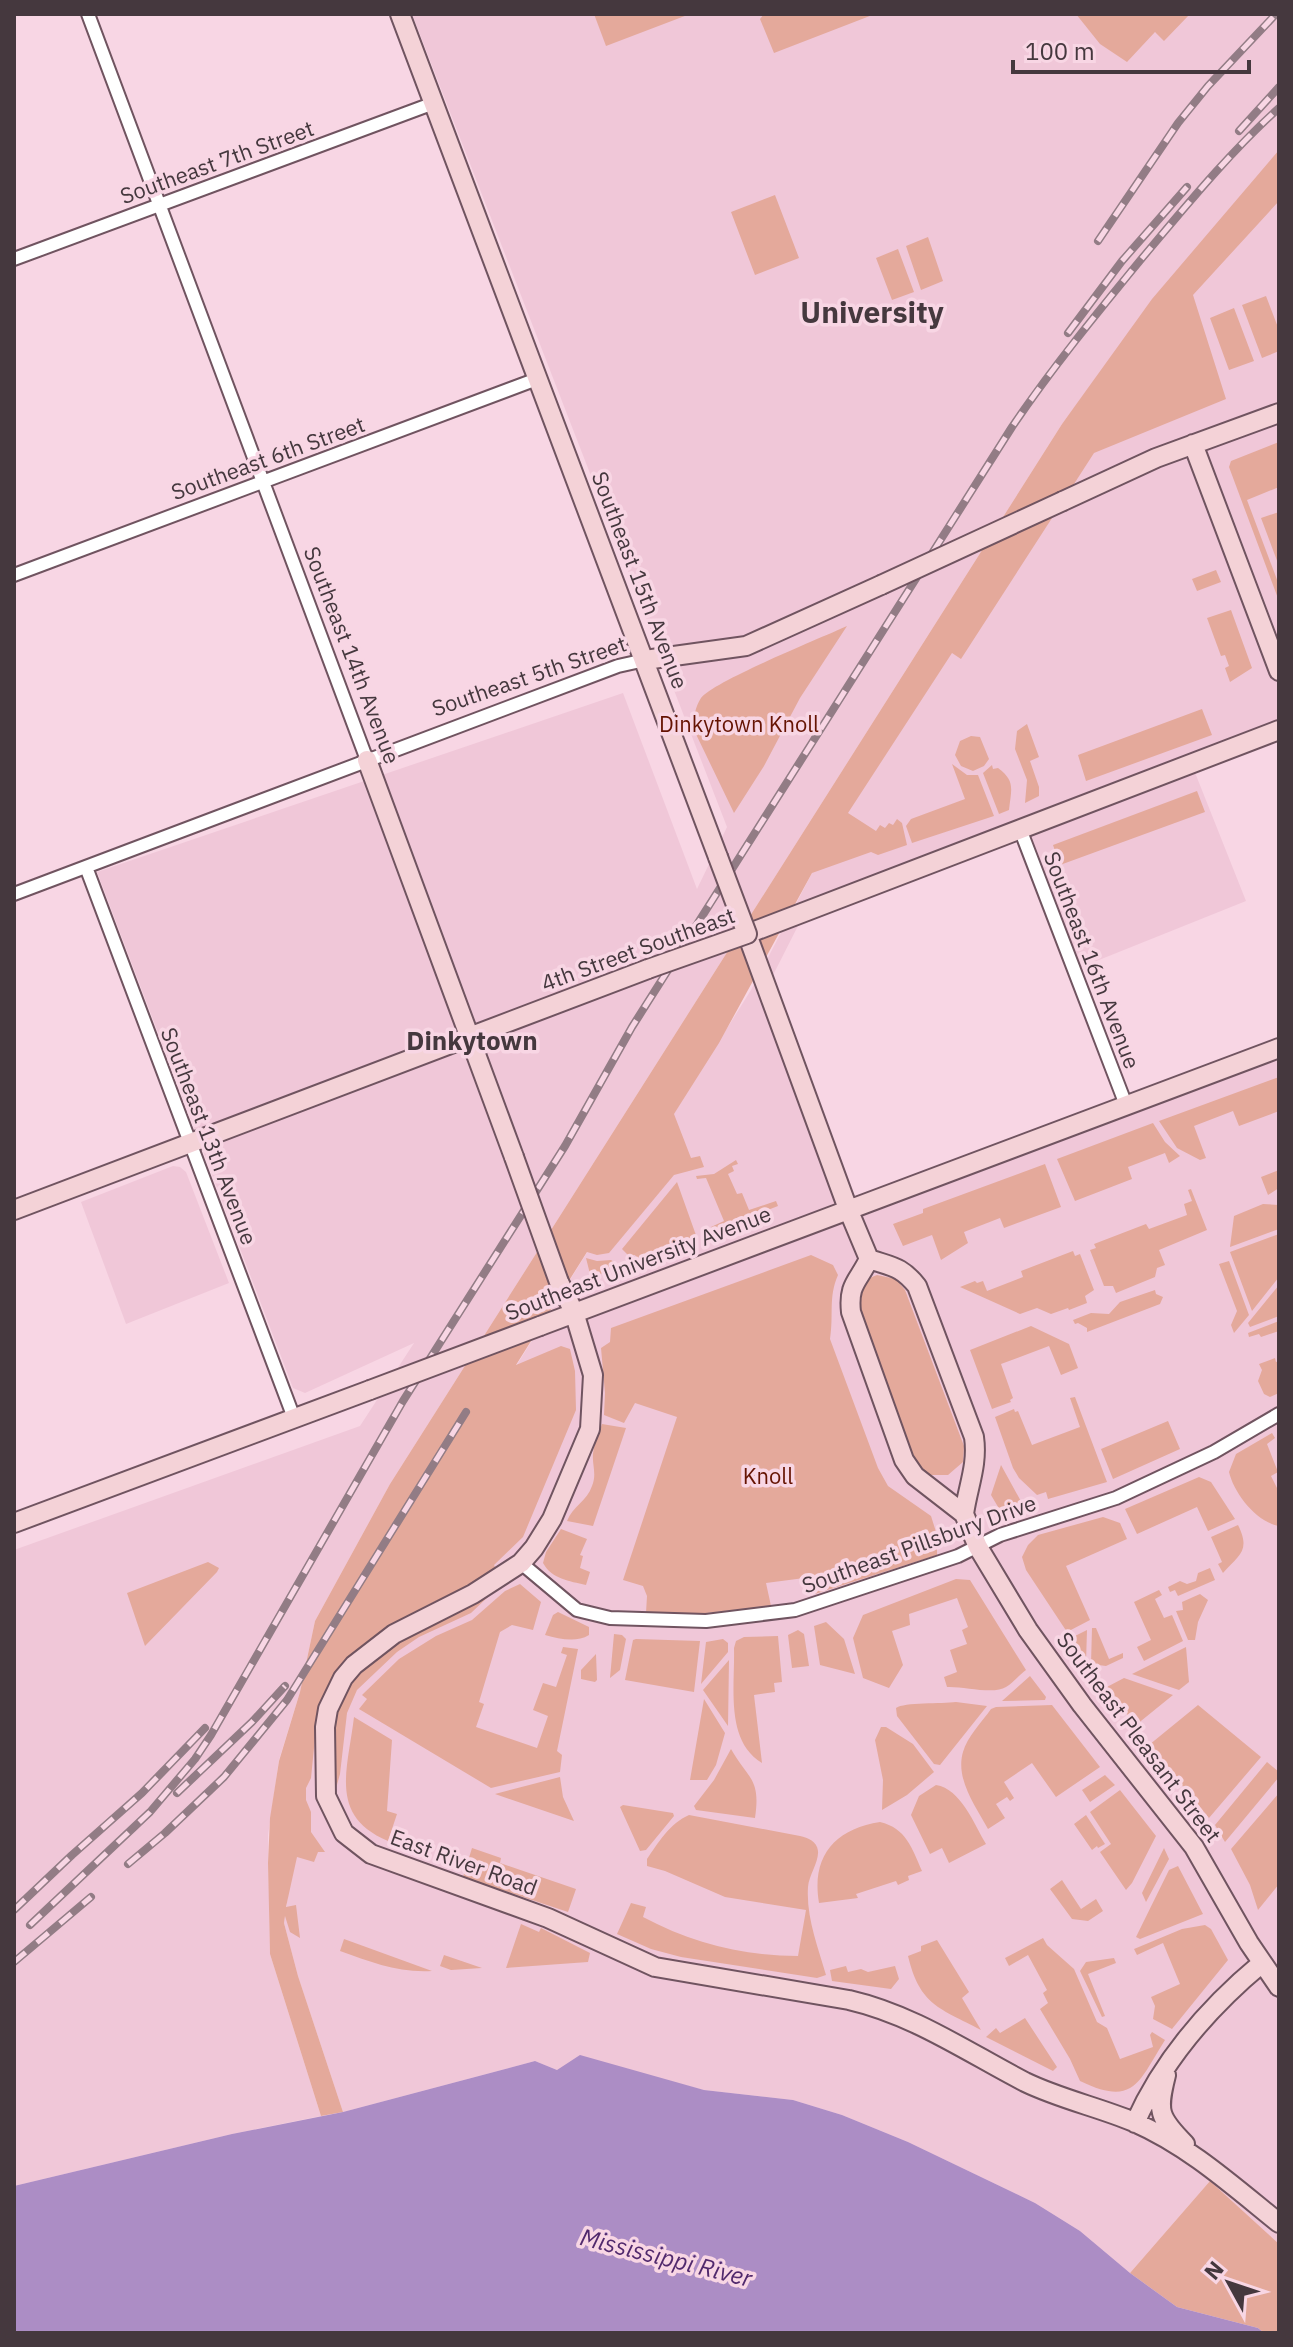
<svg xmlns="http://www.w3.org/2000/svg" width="1293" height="2347" font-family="'IBM Plex Sans',sans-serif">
<rect width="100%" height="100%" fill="#f8d6e4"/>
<path fill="#f0c7d8" d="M412 14H1279V730L1192 765 1246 901 1074 970 1022 830 805 912 767 987 849 1209 1279 1048V2244L1210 2181 1130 2273 1080 2231 1035 2203 908 2142 842 2115 793 2100 704 2090 661 2079 557 2070 535 2061 343 2112 298 1976 284 1923 311 1737 350 1632 751 990 812 873 940 645 961 658 1166 283 1062 424 390 1484 315 1621 300 1692 279 1760 268 1835 270 1954 321 2116 232 2134 14 2186V1550L360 1426 414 1343 305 1393 293 1388 97 872 623 693 697 889 727 827Z
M173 1166 180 1167 186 1172 229 1283 126 1324 81 1202Z"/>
<path fill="#e4a99b" d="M594 14H690L606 46Z
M764 14H875L774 53 760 19Z
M1076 14H1190L1164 41 1155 32 1127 62 1100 44Z
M1279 150V201L1193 295 1226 399 1094 453 961 659 952 653 848 813 876 831 880 825 885 828 889 823 893 825 897 819 902 823 907 845 878 855 871 852 812 873 719 1043 674 1114 691 1158 700 1156 704 1167 674 1175 609 1253 597 1255 587 1252 516 1365 561 1346 570 1349 575 1371 576 1410 523 1537 494 1565 496 1569 480 1580 432 1603 390 1626 348 1659 316 1728 311 1778 306 1788V1800L311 1812V1832L325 1852H318L314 1862 297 1857 286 1907 296 1905 300 1938 290 1932 285 1916 284 1923 298 1976 343 2112 321 2116 270 1954 268 1863 270 1818 279 1761 300 1692 315 1621 390 1484 1062 424 1152 299Z
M775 195 799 258 755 275 731 212Z
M928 237 943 281 921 290 906 246Z
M898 249 914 292 892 300 876 258Z
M1266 296 1279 330V351L1262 358 1242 305Z
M1234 308 1254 361 1229 370 1210 318Z
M1279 442V487L1247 500 1279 585V601L1229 467 1231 461Z
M1279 512V566L1261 518Z
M1216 570 1221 582 1197 591 1192 579Z
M1231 610 1252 668 1230 682 1225 668 1229 666 1225 655 1221 656 1207 618Z
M847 626 800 698 764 766 734 813 693 728C694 717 695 707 701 698 714 681 821 638 847 626Z
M1202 709 1212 735 1086 781 1078 755Z
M1027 724 1039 757 1030 761 1039 787V796L1025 803 1027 780 1015 749 1017 731Z
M971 736 980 737 989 759 984 766 973 771 961 766 955 755 960 741Z
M952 764 967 775H978L994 816 912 843 906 826 911 819 965 799Z
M992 765 993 769 998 768C1016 781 1011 790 1009 810L999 814 983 773Z
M1197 791 1205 812 1060 865 1053 845Z
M1279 1077V1111L1239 1126 1233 1111 1194 1126 1206 1158 1200 1160 1177 1148 1159 1121Z
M1153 1123 1165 1142 1180 1156 1169 1163 1165 1153 1128 1167 1132 1179 1075 1201 1057 1159Z
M736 1160 738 1164 732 1166 734 1171 728 1174 737 1194 742 1193 749 1210 776 1201 778 1206 711 1232V1227L724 1221 706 1178 697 1179 696 1176 714 1174Z
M1045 1164 1061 1207 1004 1228 1000 1218 964 1232 968 1243 941 1260 932 1235 903 1246 893 1224 923 1213V1209Z
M1279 1170V1188L1268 1195 1261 1177Z
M677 1182 697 1238 638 1260 635 1255 629 1256 622 1249Z
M1191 1189 1207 1230 1159 1250 1165 1265 1157 1268 1155 1277 1116 1293 1113 1286H1104L1090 1250 1096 1248 1094 1244 1146 1224 1149 1229 1187 1215 1184 1204 1192 1201 1188 1190Z
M1263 1204 1279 1205V1229L1230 1247 1234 1216Z
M1279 1234V1277L1252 1311 1230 1252Z
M1073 1251 1075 1256 1080 1254 1094 1290 1085 1296 1087 1303 1069 1310 1068 1308 1051 1314 1037 1308 1020 1314 960 1287 975 1281 977 1283 983 1281 987 1291 1023 1277 1021 1271Z
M811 1255 833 1265 838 1275C828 1298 834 1314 830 1339L878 1468 888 1486 931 1516 937 1535V1555L815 1594 812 1577 766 1583 771 1606 697 1614 646 1613 647 1596 643 1586 623 1580 677 1417 635 1403 624 1423 604 1415 605 1393 601 1348 610 1342 611 1328Z
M586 1258 597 1261 611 1260 620 1266 591 1278Z
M1229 1261 1249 1315 1234 1333 1231 1325 1237 1311 1219 1264Z
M877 1275 896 1279 905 1290 964 1446 963 1462 948 1475H928L915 1462 858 1309C857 1294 861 1280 877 1275Z
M1279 1285V1316L1250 1327 1248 1323Z
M1155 1290 1156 1294 1163 1297 1160 1304 1087 1332V1328L1078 1323 1075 1324 1073 1320 1091 1313 1109 1314 1120 1302Z
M1279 1321V1331L1261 1337 1259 1334 1249 1337 1248 1333Z
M1031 1326 1069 1344 1078 1368 1061 1375 1049 1346 1001 1364 1013 1398 1010 1400 1011 1402 992 1409 970 1350Z
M1275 1358 1276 1362 1279 1361V1393L1270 1397 1264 1394 1258 1381 1262 1370 1259 1364Z
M1075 1397 1107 1482 1048 1499 1046 1492 1037 1495 1019 1478 1013 1468 995 1417 1014 1409 1015 1412 1018 1411 1032 1445 1080 1427 1070 1398Z
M1168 1421 1180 1449 1113 1479 1101 1449Z
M602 1424 626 1428 593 1526 567 1521C573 1506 587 1501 592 1486 597 1474 592 1465 593 1454 594 1444 599 1433 602 1424Z
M1272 1433 1275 1438 1267 1444 1278 1472 1271 1476 1279 1492V1526C1256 1522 1234 1493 1229 1472L1236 1454Z
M1001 1465 1023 1505 1001 1512 991 1495Z
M1199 1477 1211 1482 1235 1519 1208 1531 1197 1507 1137 1534 1125 1509Z
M1103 1517 1120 1523 1127 1539 1066 1566 1090 1620 1067 1632 1026 1570 1022 1557 1028 1545 1038 1535Z
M1238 1525C1251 1551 1239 1555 1223 1573L1218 1564 1222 1562 1211 1537Z
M561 1529 587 1539 580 1555 583 1556 580 1568 590 1572 586 1585C569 1581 552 1579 543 1563L546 1552Z
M208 1562 219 1568 217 1572 145 1646 127 1593Z
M1210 1568 1215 1580 1178 1596 1175 1590 1170 1592 1168 1587 1180 1581 1187 1584 1196 1581 1198 1573Z
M956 1579 970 1580 1026 1670C1019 1675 1013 1683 1006 1687 994 1695 963 1686 947 1687L944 1677 957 1672 950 1650 967 1644 962 1630 968 1627 957 1598 909 1614 910 1625 892 1631 903 1665 889 1688 863 1678 853 1638 863 1615Z
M520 1584 541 1602 533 1630 512 1625 500 1632 479 1702 484 1704 476 1727 537 1748 548 1716 533 1710 543 1683 556 1687 567 1655 561 1653 563 1647 578 1649 557 1751 562 1755 560 1772 491 1788 359 1709 367 1699 362 1695 399 1659 436 1636 472 1620 505 1591Z
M1159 1590 1162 1595 1155 1599 1164 1618 1172 1615 1183 1641 1144 1661 1137 1647 1151 1640 1134 1602Z
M491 1594 471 1613 419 1637 397 1652 357 1690 347 1713 340 1774 335 1792C330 1772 330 1751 333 1730 347 1649 427 1628 491 1594Z
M1200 1594 1208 1600 1198 1622 1195 1640H1188L1176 1611 1183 1610 1182 1602Z
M558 1612 589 1627V1635C576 1643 560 1639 545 1635L553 1615Z
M826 1622 844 1639 855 1674 820 1665 814 1626Z
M1092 1628H1096L1109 1659 1123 1653V1658L1106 1666 1091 1664Z
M798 1630 804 1634 809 1666 792 1668 788 1635Z
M1087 1630 1086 1662 1071 1638Z
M614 1634 622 1635 626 1639 620 1670 610 1678Z
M778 1636 782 1682 774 1683 775 1692 754 1695 762 1763C725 1741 735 1687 734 1648L736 1641 744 1637Z
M636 1639 700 1641 694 1692 625 1680 633 1640Z
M723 1639 728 1643V1652L701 1684 706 1642Z
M1186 1647 1189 1682 1179 1690 1132 1674Z
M596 1654 597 1680 595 1682 581 1679V1670Z
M729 1660 728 1726 703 1690Z
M1030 1676 1046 1697 1045 1700 1002 1701Z
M1124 1678 1173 1695 1136 1725 1105 1688Z
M704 1699 725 1733 716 1765 707 1780H690Z
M956 1702 987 1706 940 1765 934 1764 897 1716 896 1708C904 1702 942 1704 956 1702Z
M1052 1705 1100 1767 1056 1797 1032 1763 1004 1782 1014 1798 1010 1801 1007 1797 996 1804 1005 1818 988 1829C976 1807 955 1779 963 1752 967 1737 982 1722 991 1709L996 1707Z
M1198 1705 1261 1757 1209 1818 1149 1745Z
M354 1717 392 1740 387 1811 397 1814 388 1841C328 1816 348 1769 354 1717Z
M881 1727H886L913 1744 934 1772 907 1795 882 1810 883 1780 875 1740Z
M731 1749C748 1779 761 1778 755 1818L696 1810 694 1806 714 1780Z
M1267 1762 1279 1772V1777L1225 1842 1215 1825Z
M1105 1775 1115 1785 1090 1802 1082 1790Z
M560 1777 563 1797 574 1821 495 1794Z
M936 1785C961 1789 974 1824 986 1844L949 1863 942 1848 930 1854 911 1815 919 1796Z
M1120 1790 1156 1836 1132 1883 1126 1890 1100 1852 1111 1844 1090 1812Z
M1279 1793V1884L1258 1910 1250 1885 1231 1849Z
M623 1805 673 1813 674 1816 646 1850 640 1851 620 1807Z
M689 1815 800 1836C808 1838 817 1841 818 1851 819 1862 809 1875 808 1887 806 1917 818 1947 826 1975L817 1978 681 1957 651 1949 617 1934 631 1903 646 1907 643 1917C692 1943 743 1956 798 1956L806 1910 725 1897 665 1871 647 1866V1859C658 1843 670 1823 689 1815Z
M1086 1815 1105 1844 1098 1848 1097 1846 1092 1850 1074 1824Z
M880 1822C906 1828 912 1848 922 1871L908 1876 909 1880 898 1885 896 1881 856 1894 858 1898 819 1903C811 1856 835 1829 880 1822Z
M472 1848 501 1858 500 1863 576 1889 568 1912 463 1877Z
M1164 1848 1169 1859 1146 1902 1142 1893Z
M1178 1866 1203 1914 1140 1939 1136 1937 1169 1870Z
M1062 1880 1081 1909 1096 1899 1103 1911 1088 1921 1072 1919 1050 1889Z
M521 1924 539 1932 541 1928 590 1953 588 1962 506 1968Z
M1205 1925 1211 1929 1228 1960 1172 2029 1153 2019 1155 2006 1151 1997 1180 1984 1163 1943 1137 1955 1134 1949 1182 1929Z
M1043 1938 1047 1945 1074 1969 1097 2022 1107 2028 1120 2059 1153 2047 1150 2035 1152 2032 1165 2040C1138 2083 1134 2107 1080 2081L1070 2059 1040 2009 1048 2003 1043 1993 1047 1990 1028 1955 1009 1966 1005 1958Z
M344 1939 432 1971C398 1973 371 1962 340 1951Z
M937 1940 969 1992 962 1998 981 2030C940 2008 920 2006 908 1956L921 1951V1946Z
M444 1955 482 1968 451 1970 440 1966Z
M1114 1958 1116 1963 1088 1974 1105 2016 1102 2017 1080 1971 1086 1962Z
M846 1966 848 1972 861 1969 868 1972 895 1966 899 1979 891 1989 832 1981 830 1970Z
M1025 2018 1057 2067 1053 2071 986 2037 996 2028 1000 2033Z
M1210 2181 1279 2244V2333H1264L1258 2328 1177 2307 1130 2273Z"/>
<path fill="#ac8dc5" d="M580 2055 704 2090 793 2100 842 2115 908 2142 1035 2203 1080 2231 1130 2273 1177 2307 1258 2328 1264 2333H14V2186L232 2134 343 2112 535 2061 557 2070Z"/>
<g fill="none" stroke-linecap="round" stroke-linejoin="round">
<defs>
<path id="street" d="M88 14 367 760
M14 259 434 103
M14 575 537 379
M1020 829 1126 1105
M86 867 294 1418
M14 894 618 666 645 660
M521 1563 577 1610 610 1618 706 1621 795 1610 958 1556 1000 1535 1116 1498 1214 1452 1279 1414"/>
<path id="secondary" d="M400 14 718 857
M1193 444 1279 671
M1063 501 1156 458 1279 413
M645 660 746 646 881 585
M1279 730 747 934 848 1209 869 1259C858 1282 848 1284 851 1312L904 1460 915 1476 964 1514 978 1547 1028 1630 1082 1705 1194 1847 1249 1943 1279 1987
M367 760 514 1157
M14 1210 648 969
M869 1259C892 1267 901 1266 917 1286L974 1437C978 1465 968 1486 964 1514
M559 1282 574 1312 593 1375 590 1429 552 1519 534 1548 521 1563 473 1594 394 1634 354 1665 343 1678 328 1709 325 1727 326 1796 344 1833 371 1854 548 1918 655 1967 849 2000C914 2015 967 2052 1025 2082 1060 2099 1098 2107 1134 2122 1189 2146 1233 2186 1279 2223
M540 1326 1279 1048
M14 1523 370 1390
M1166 2075C1157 2111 1158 2117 1185 2144
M1135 2123C1163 2060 1209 2007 1262 1963"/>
</defs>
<use href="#street" stroke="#705460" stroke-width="16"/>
<use href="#secondary" stroke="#705460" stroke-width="22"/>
<use href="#street" stroke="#fff" stroke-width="12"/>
<use href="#secondary" stroke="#f4d2d7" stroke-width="18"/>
<defs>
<path id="rail" d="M1239 131 1279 87
M1098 241 1178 123 1208 86 1276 14
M1068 333 1122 261 1187 187
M177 1793 252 1722 285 1686
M128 1864 165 1833 224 1777 287 1700 466 1412
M14 1910 72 1855 142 1793 205 1728
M30 1925 150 1812 195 1759 211 1735 403 1401 565 1146 632 1027 1012 427C1052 368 1097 313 1143 257 1186 206 1229 153 1279 108
M14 1962 91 1897"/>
</defs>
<use href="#rail" stroke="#927c85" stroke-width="8"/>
<use href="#rail" stroke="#f8d6e4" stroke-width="5" stroke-dasharray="15" stroke-linecap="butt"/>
<defs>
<path id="secondary-bridge" d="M881 585 1063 501
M648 969 747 934 718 857
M514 1157 559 1282
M370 1390 540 1326"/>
</defs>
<use href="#secondary-bridge" stroke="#705460" stroke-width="22" stroke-linecap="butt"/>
<use href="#secondary-bridge" stroke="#f4d2d7" stroke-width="18"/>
</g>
<g text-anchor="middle" stroke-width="7" stroke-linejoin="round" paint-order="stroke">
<g font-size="22" fill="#45383e" stroke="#f8d6e4">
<text transform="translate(217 162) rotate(-20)" y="8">Southeast 7th Street</text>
<text transform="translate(268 458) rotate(-20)" y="8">Southeast 6th Street</text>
<text transform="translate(640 580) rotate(69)" y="8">Southeast 15th Avenue</text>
<text transform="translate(352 655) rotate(69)" y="8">Southeast 14th Avenue</text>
<text transform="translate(529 676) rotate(-19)" y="8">Southeast 5th Street</text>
<text transform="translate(638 949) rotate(-20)" y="8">4th Street Southeast</text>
<text transform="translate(1092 960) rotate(69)" y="8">Southeast 16th Avenue</text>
<text transform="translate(209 1136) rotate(69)" y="8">Southeast 13th Avenue</text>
<text transform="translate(638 1263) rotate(-21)" y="8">Southeast University Avenue</text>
<text transform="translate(919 1544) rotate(-20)" y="8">Southeast Pillsbury Drive</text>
<text transform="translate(1139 1737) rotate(53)" y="8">Southeast Pleasant Street</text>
<text transform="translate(464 1862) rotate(20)" y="8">East River Road</text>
</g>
<g font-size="22" fill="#651302" stroke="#f8d6e4">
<text x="739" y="732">Dinkytown Knoll</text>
<text x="768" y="1484">Knoll</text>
</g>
<g font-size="24" font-style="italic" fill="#51296d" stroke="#f8d6e4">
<text transform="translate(666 2258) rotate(14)" y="8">Mississippi River</text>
</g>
<g font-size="26" font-weight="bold" fill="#45383e" stroke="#f8d6e4">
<text x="472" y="1050">Dinkytown</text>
</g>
<g font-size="30" font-weight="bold" fill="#45383e" stroke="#f8d6e4">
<text x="872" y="323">University</text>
</g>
</g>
<rect width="1293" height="2347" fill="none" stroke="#45383e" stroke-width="32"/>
<g transform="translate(1229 2283) rotate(310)" stroke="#f8d6e4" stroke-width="6" paint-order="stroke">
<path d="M0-6L14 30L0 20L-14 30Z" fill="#45383e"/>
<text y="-12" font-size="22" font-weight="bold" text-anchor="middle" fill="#45383e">N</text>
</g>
<path d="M1013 60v12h236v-12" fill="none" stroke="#45383e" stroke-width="4"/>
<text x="1025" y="60" font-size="24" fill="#45383e" stroke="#f8d6e4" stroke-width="6" paint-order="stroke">100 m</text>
</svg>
